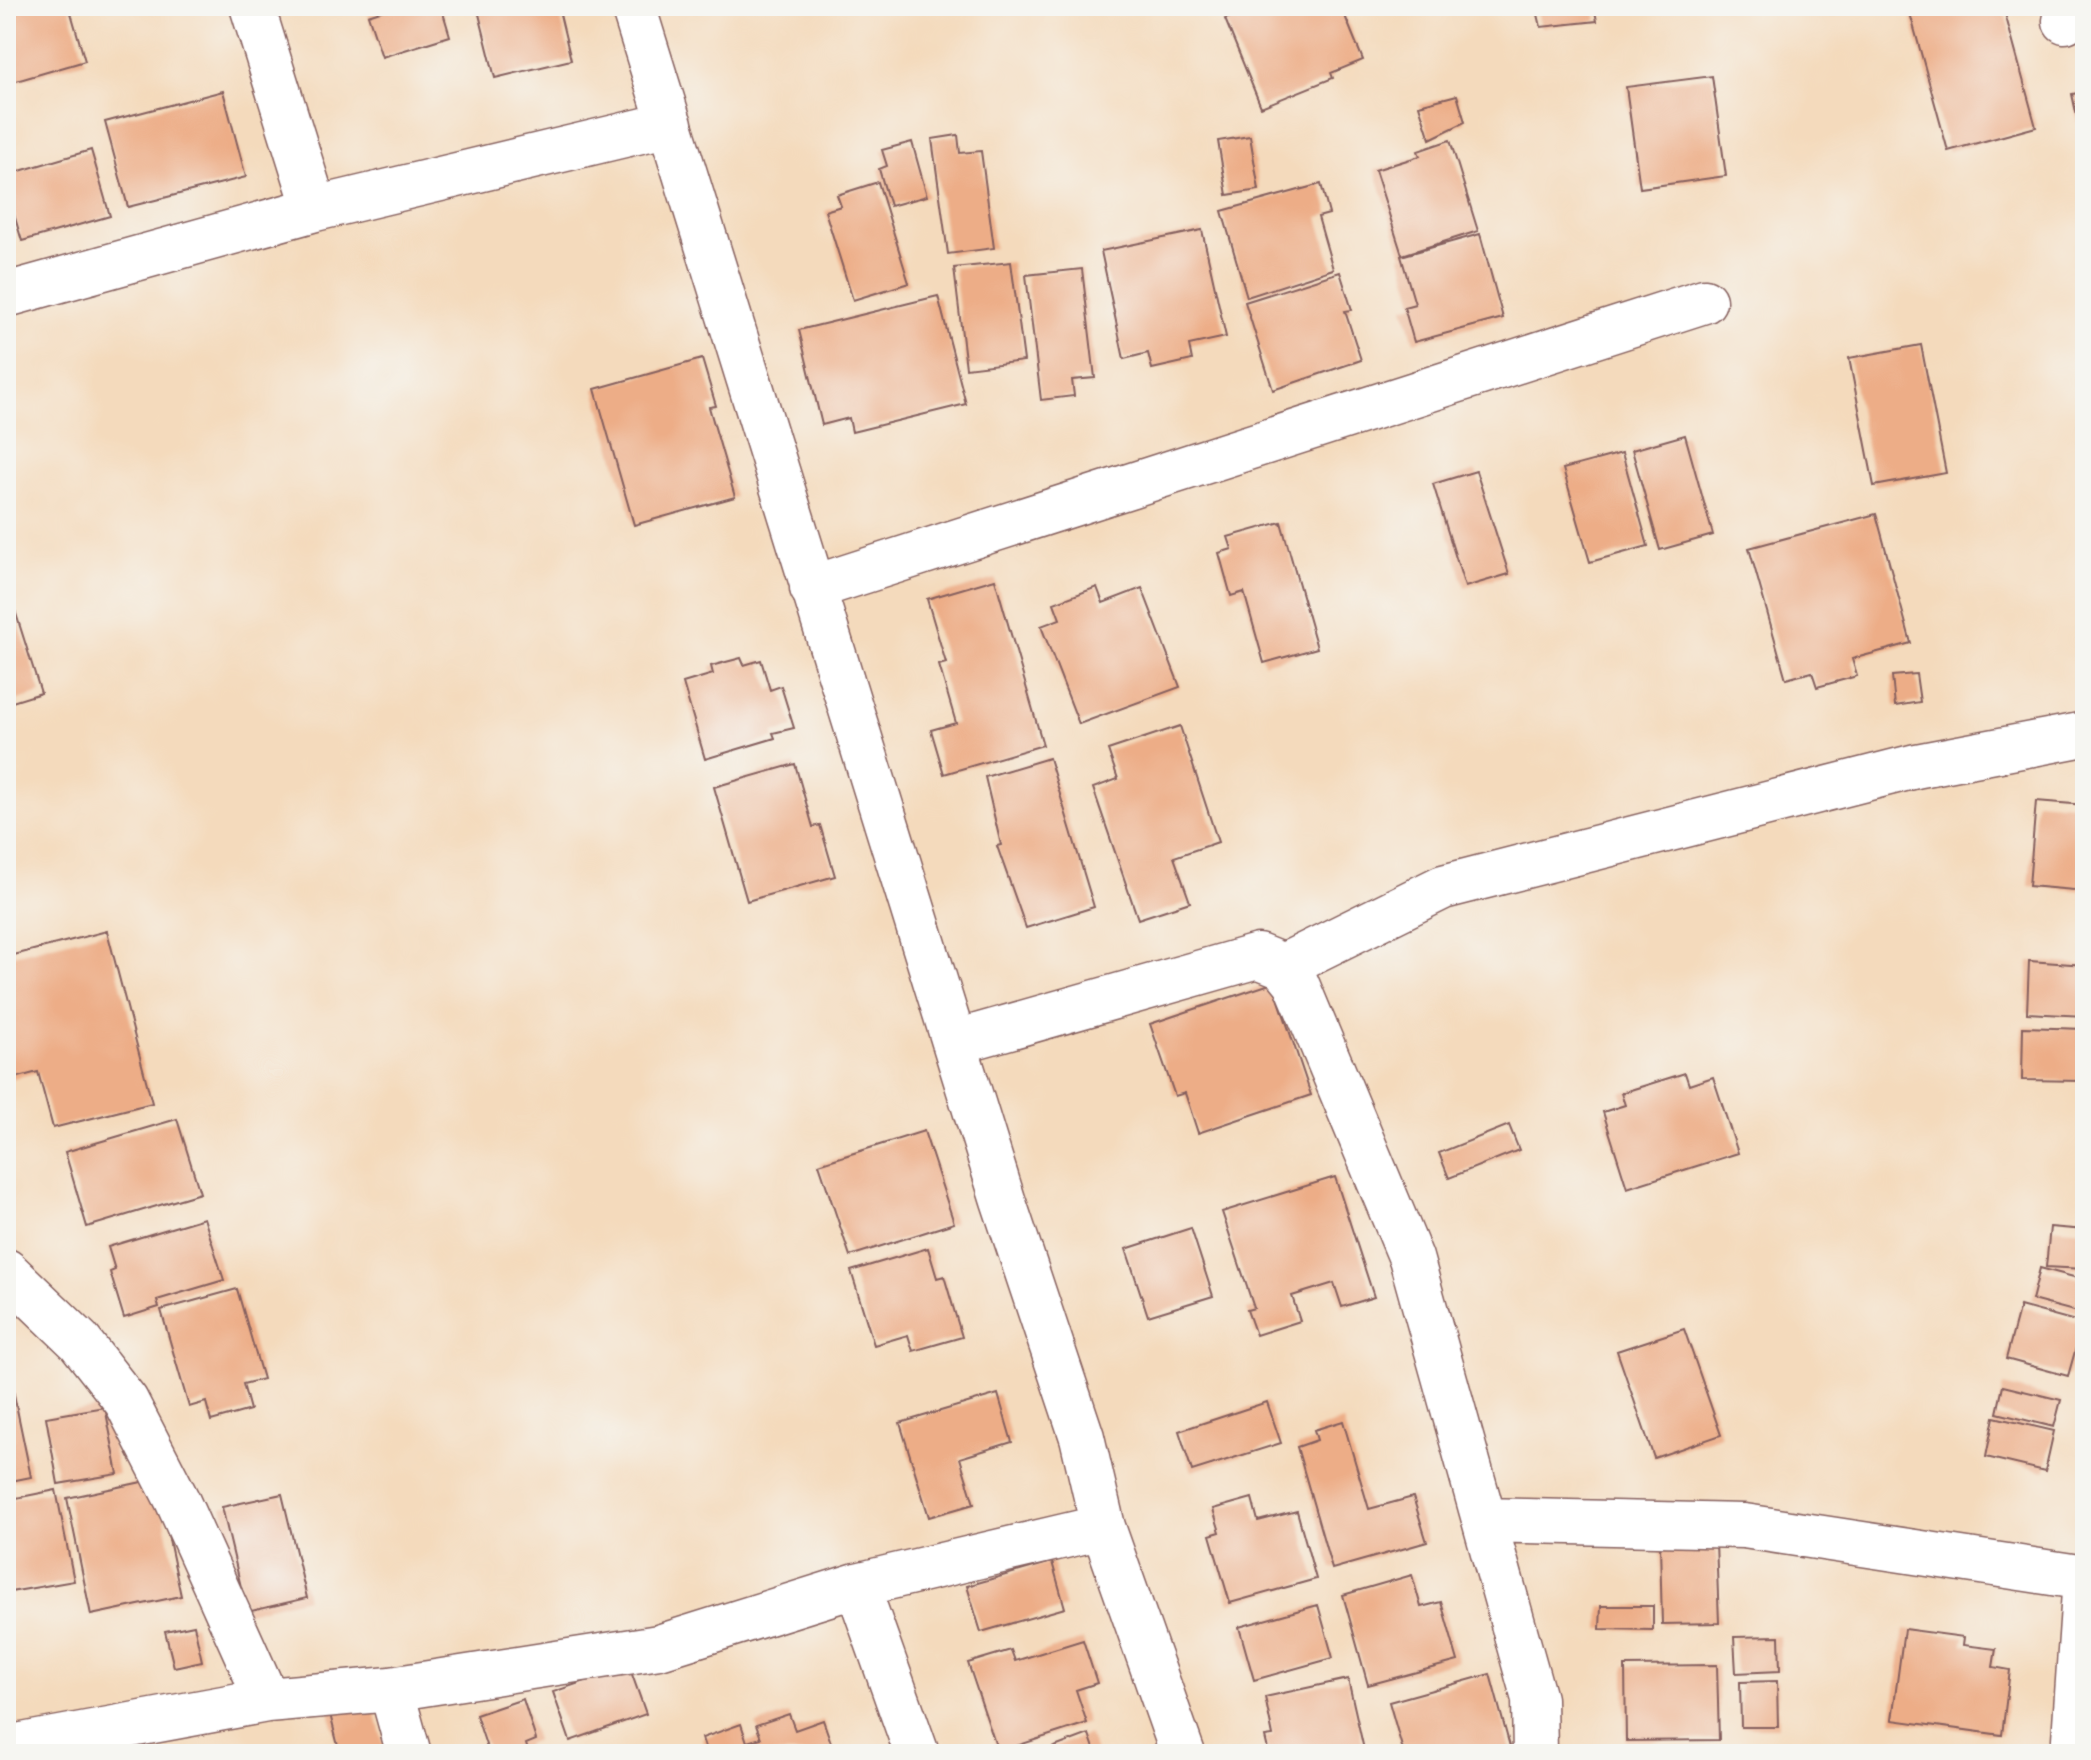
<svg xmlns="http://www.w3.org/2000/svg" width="2091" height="1760" font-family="Alegreya,serif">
<rect width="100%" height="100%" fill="#f6f6f2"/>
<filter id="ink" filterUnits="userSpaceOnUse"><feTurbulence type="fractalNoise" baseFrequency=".0125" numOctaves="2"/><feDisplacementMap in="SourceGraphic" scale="16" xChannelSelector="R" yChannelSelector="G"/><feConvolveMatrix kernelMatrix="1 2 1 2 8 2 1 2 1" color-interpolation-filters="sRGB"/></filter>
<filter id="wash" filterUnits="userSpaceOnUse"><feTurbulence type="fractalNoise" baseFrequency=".006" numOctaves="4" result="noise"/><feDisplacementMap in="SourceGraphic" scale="32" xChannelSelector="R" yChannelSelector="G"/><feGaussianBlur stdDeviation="1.8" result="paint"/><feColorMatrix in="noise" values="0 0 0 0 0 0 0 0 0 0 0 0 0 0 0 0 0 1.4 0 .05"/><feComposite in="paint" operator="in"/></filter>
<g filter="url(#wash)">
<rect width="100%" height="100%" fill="#f4dabc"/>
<g id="blocks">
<path fill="#edad87" d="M6 6H69L85 61 6 84Z
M396 6H441L450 36 382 57 368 15Z
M477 6H558L571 60 495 78Z
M1256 6H1313L1315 11 1341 6 1363 60 1331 73 1333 78 1261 107 1225 19Z
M1536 6H1594L1597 21 1541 27Z
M1908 6H2003L2036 127 1948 151Z
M1712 76 1726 176 1640 188 1626 87Z
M223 91 246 177 128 207 105 122Z
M2085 92V134L2081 135 2072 94Z
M1457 95 1465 122 1430 139 1419 105Z
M958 135 960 153 981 151 994 248 948 254 932 139Z
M1250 136 1259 190 1227 195 1218 141Z
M1450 140 1478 231 1402 255 1375 170 1420 156 1418 151Z
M912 142 927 196 890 206 879 169 887 166 882 150Z
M91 150 110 216 22 241 6 188V175Z
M878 182 909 283 853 300 825 211 841 206 837 195Z
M1321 184 1329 214 1318 217 1333 269 1247 297 1222 211Z
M1202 230 1226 337 1189 345 1192 360 1152 369 1148 353 1124 359 1101 251Z
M1480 234 1503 318 1414 342 1404 307 1415 304 1401 256Z
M1011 262 1024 361 966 368 954 268Z
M1082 269 1095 378 1072 380 1074 396 1041 400 1026 275Z
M1340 272 1352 310 1345 311 1361 360 1273 390 1245 302Z
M938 296 966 404 852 432 849 418 822 425 799 330Z
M1921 345 1946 473 1874 486 1849 358Z
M702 359 716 406 709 407 735 497 634 525 595 389Z
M1685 435 1713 535 1660 550 1632 450Z
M1622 453 1648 546 1590 562 1563 469Z
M1476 471 1509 574 1465 587 1433 484Z
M1876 514 1911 643 1852 659 1857 676 1817 687 1812 672 1786 679 1749 548Z
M1281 522 1317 648 1264 663 1244 592 1231 596 1219 553 1232 549 1228 537Z
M2084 526H2085V545L2080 544Z
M995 579 1043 745 944 774 931 730 956 723 939 665 946 663 927 599Z
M6 582 41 693 6 704Z
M1097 587 1103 603 1142 588 1180 687 1079 724 1041 626 1060 619 1054 603Z
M741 658 744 665 761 660 770 690 781 686 794 728 773 733 775 738 705 759 683 683 713 674 711 666Z
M1916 674 1920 702 1895 706 1892 676Z
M1180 726 1218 842 1174 857 1190 902 1138 919 1093 788 1118 779 1108 750Z
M1049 758 1094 907 1026 928 997 846 1001 845 985 777Z
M795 764 813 827 820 825 835 876 747 901 714 787Z
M2036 801 2085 805V891L2029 886Z
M107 931 152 1103 53 1128 38 1072 11 1079 6 1060V1004L11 1002 6 984V957Z
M2029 961 2085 965V1016L2027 1013Z
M1273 983 1311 1095 1198 1133 1185 1093 1175 1096 1150 1024Z
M2023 1027 2084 1029 2083 1081 2022 1080Z
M1685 1073 1689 1085 1713 1077 1738 1153 1627 1188 1603 1112 1625 1105 1621 1093Z
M177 1119 200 1193 87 1227 65 1152Z
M1509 1125 1519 1150 1449 1178 1439 1153Z
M924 1131 954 1223 850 1256 819 1164Z
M1335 1177 1374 1297 1342 1307 1334 1283 1292 1296 1300 1321 1256 1335 1247 1310 1254 1308 1222 1212Z
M204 1218 224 1280 157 1300 159 1307 124 1318 110 1272 115 1270 108 1247Z
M2050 1227 2085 1230V1269L2046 1267Z
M1191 1228 1213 1296 1148 1316 1126 1249Z
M928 1248 937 1278 944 1276 962 1337 913 1351 908 1335 874 1345 851 1271Z
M2040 1268 2085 1280V1314L2032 1300Z
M237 1289 263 1379 243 1384 250 1410 211 1421 206 1402 189 1407 161 1310Z
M2020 1306 2083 1323 2068 1376 2006 1359Z
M1684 1329 1721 1435 1654 1458 1617 1351Z
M6 1356 31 1477 6 1482Z
M2003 1386 2061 1400 2054 1427 1997 1413Z
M998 1394 1012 1442 960 1458 974 1504 929 1517 900 1423Z
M1267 1402 1281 1443 1192 1471 1179 1431Z
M105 1407 118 1474 58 1484 46 1417Z
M1994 1417 2054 1431 2045 1471 1986 1457Z
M1343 1421 1369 1509 1413 1497 1427 1542 1332 1569 1297 1447 1317 1440 1314 1430Z
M156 1479 181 1596 91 1615 67 1498Z
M56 1490 74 1581 10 1592 6 1574V1500Z
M282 1494 307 1598 247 1612 222 1507Z
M1252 1498 1258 1521 1297 1511 1316 1579 1230 1603 1210 1535 1220 1532 1213 1509Z
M1716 1542 1719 1623 1662 1624 1660 1544Z
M1052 1562 1065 1608 981 1632 967 1586Z
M1412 1575 1421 1607 1441 1602 1458 1661 1368 1685 1343 1595Z
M1318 1605 1333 1658 1254 1680 1239 1627Z
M1601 1606H1653V1630L1600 1629Z
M194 1625 202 1661 174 1667 165 1631Z
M1904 1629 1964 1637 1963 1645 1996 1649 1993 1667 2010 1670 2002 1735 1892 1720Z
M1779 1636 1780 1671 1736 1673 1734 1637Z
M1083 1640 1097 1683 1076 1690 1087 1723 998 1752 968 1663 1011 1650 1015 1661Z
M1717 1665 1719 1740 1626 1741 1625 1666Z
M629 1666 646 1714 570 1741 553 1692Z
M1490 1674 1512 1754H1404L1389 1702Z
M1348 1679 1365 1754H1269L1265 1737 1273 1736 1265 1697Z
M1777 1681 1778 1727H1741L1740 1682Z
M372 1699 386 1754H340L329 1710Z
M523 1699 536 1740 526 1744 529 1754H489L476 1715Z
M789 1714 795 1730 823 1720 835 1754H707L702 1738 741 1724 747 1742 761 1738 756 1725Z
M1089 1734 1096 1754H1036Z"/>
</g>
</g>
<g filter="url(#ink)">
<use href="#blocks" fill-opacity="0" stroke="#86605e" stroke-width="2"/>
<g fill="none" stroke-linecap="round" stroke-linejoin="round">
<defs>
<path id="minor" d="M252 6 315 209
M633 6 1003 1200 1082 1437 1103 1527 1183 1754
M2065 21 2073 6
M6 295 315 209 670 124
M812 588 1704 301
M1283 966 1443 887 1916 766 2085 734
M956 1042 1258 956 1283 966 1296 982 1411 1258 1534 1699 1535 1754
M6 1271 79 1341 126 1401 177 1500 267 1700
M1484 1520 1744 1526 2085 1578
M857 1585 917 1754
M391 1689 409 1754
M6 1748 267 1700 391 1689 659 1647 857 1585 1103 1527
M2073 1754 2085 1577"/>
</defs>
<use href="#minor" stroke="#86605e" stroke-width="47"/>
<use href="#minor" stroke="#fff" stroke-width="44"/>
</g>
</g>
<rect width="2091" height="1760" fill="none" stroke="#f6f6f2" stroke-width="32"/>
</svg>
